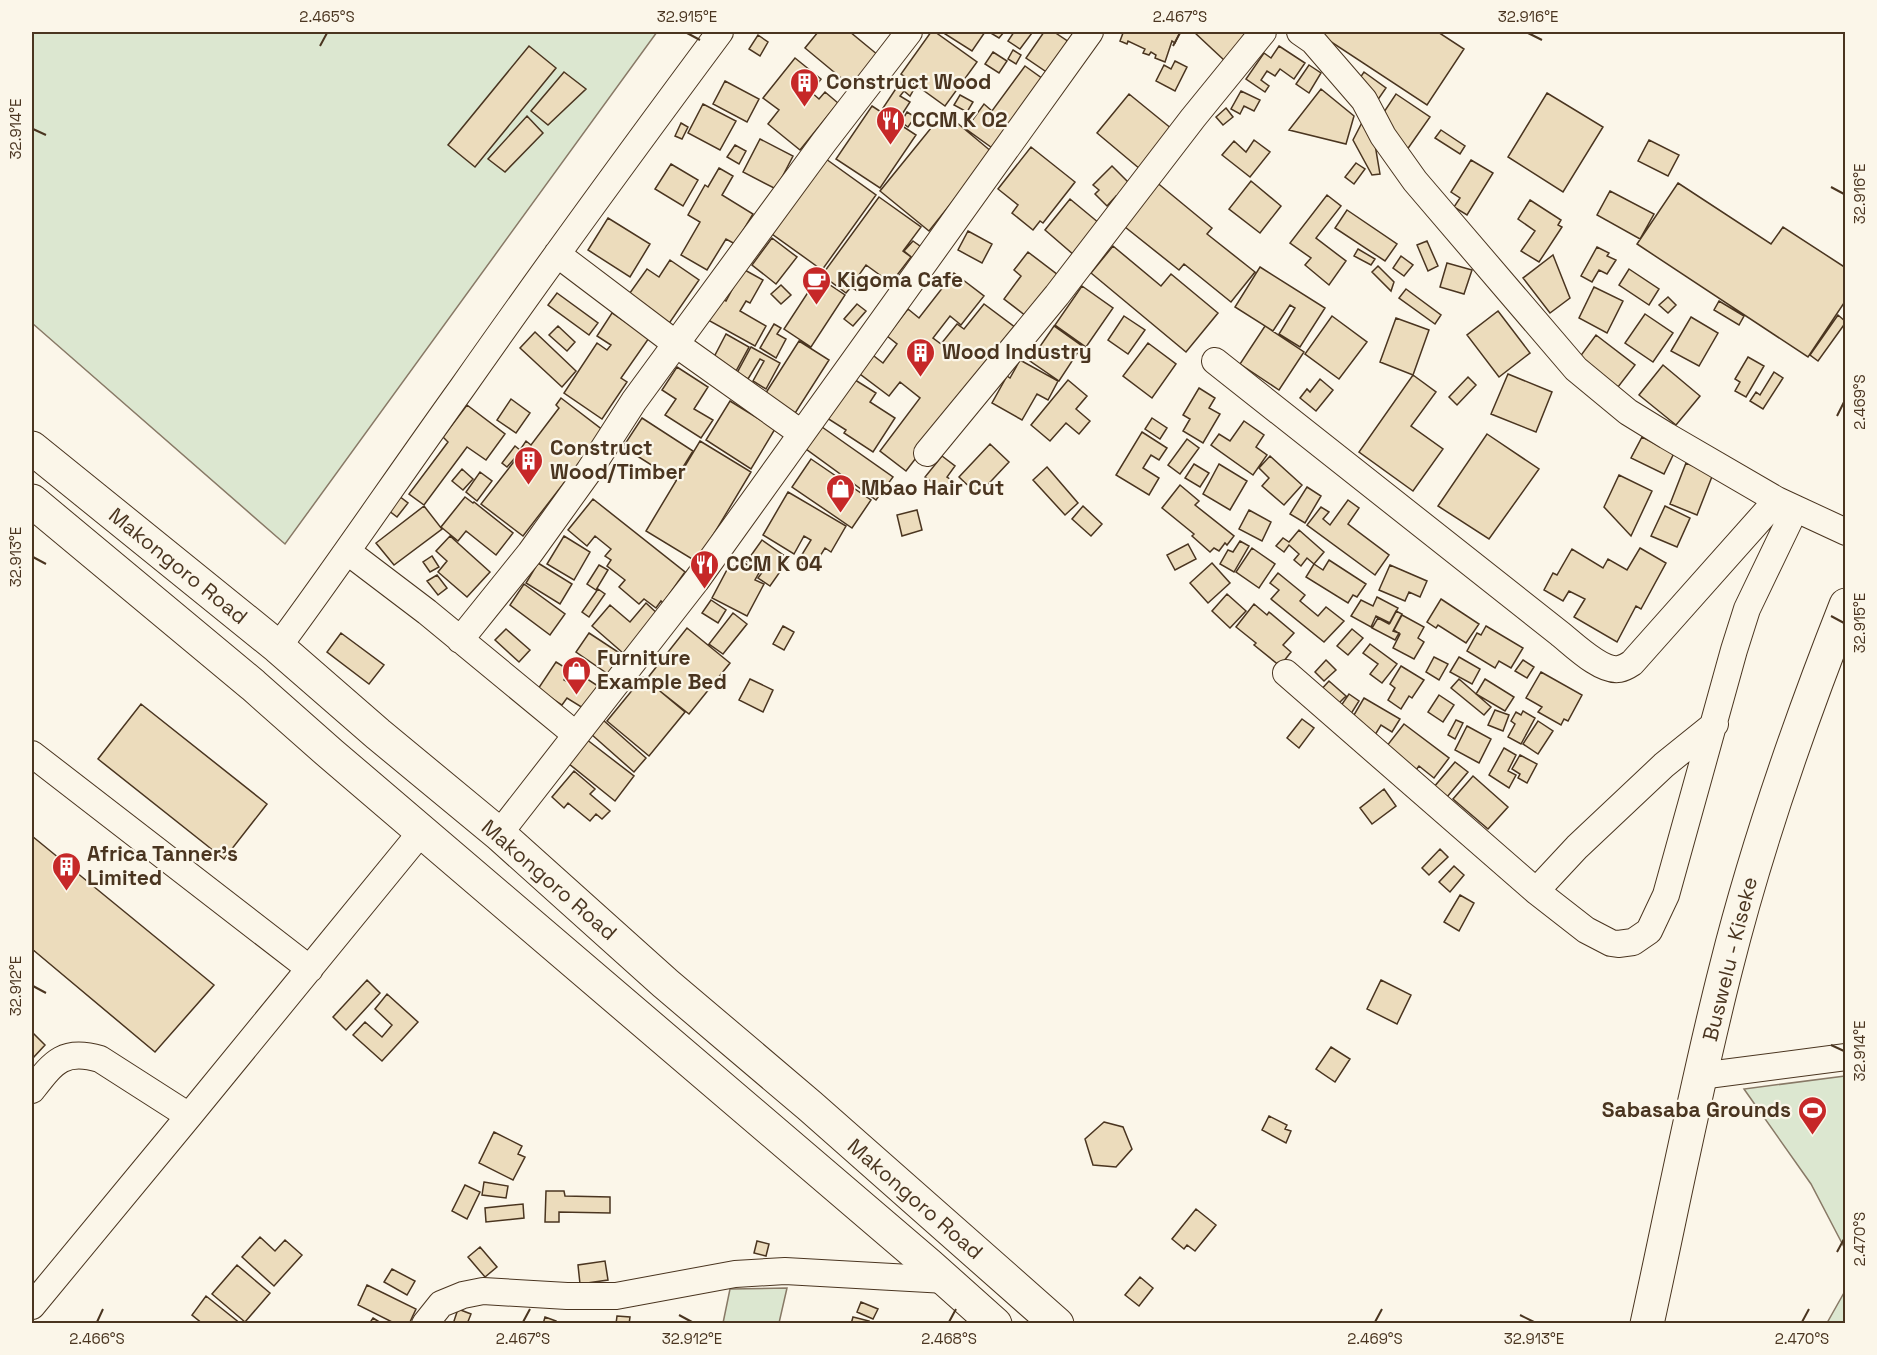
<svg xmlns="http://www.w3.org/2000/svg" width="1877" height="1355" font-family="'Space Grotesk',sans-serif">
<rect width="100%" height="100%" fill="#fbf6e9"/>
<path fill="#dce7d0" stroke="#887966" stroke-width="1.5" d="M32 32H657L285 544 32 323Z
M1845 1076H1846L1845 1249 1811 1184 1744 1089Z
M787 1288 779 1323H723L730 1289Z
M1845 1291V1323H1827Z"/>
<path fill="#ecdcbc" stroke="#4a3520" stroke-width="1.5" d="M818 32H850L878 55 852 87 805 48Z
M931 32H935L977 62 945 106 901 74Z
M942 32H985L972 51Z
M989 32H1004L999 38Z
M1014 32 1032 33 1020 49 1008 41Z
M1044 32H1054L1069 42 1048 73 1026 58Z
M1119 32H1180L1175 43 1172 41 1165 62 1155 58 1156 55 1151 52 1149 55 1143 53 1145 49 1128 41 1127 44 1120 41 1123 33Z
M1194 32H1253L1225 61Z
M1316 32H1438L1464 49 1427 105Z
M758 35 768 42 760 56 749 49Z
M529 46 556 68 475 167 448 145Z
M1279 46 1305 63 1294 79 1280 69 1275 76 1267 71 1261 80 1269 86 1265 92 1246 79 1264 53 1271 58Z
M1013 50 1021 55 1016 64 1008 59Z
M993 52 1007 61 999 73 985 64Z
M795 58 821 79 811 92 819 99 825 92 838 103 800 150 768 124 779 110 763 98Z
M1175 61 1187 67 1175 91 1156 81 1164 65 1171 69Z
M1309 65 1321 73 1309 93 1296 84Z
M1025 66 1043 79 995 150 966 129 984 104 992 111Z
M564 72 586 89 548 125 531 111Z
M1364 72 1386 88 1377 101 1355 85Z
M725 81 759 99 747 122 713 104Z
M901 81 914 89 910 96 904 91 900 96 910 102 899 119 883 108Z
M1321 89 1354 116 1346 144 1289 130Z
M1241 91 1260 100 1254 111 1244 106 1240 114 1231 109Z
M1547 93 1603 127 1563 192 1508 157Z
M1129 94 1172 129 1140 169 1097 133Z
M1396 94 1430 117 1404 154 1382 115Z
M960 95 973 102 967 112 954 105Z
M703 104 736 121 720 150 688 133Z
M872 106 916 135 880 188 836 159Z
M1226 108 1233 117 1223 125 1216 117Z
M1369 109 1380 174 1372 175 1353 140Z
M907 112 915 117 908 127 901 122Z
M944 112 992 152 929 231 880 191Z
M527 116 543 133 505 172 488 159Z
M681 123 688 127 682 139 675 136Z
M1441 130 1465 146 1460 154 1435 138Z
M760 139 793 156 776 189 743 172Z
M1254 140 1270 152 1250 177 1222 155 1234 141 1246 152Z
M1649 140 1679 155 1668 176 1638 161Z
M735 145 746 151 739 164 727 157Z
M1031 147 1075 182 1043 223 1040 221 1033 230 1012 213 1018 205 998 189Z
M826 159 876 195 822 270 772 234Z
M1471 160 1493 173 1467 215 1454 207 1460 198 1451 192Z
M1356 163 1365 169 1354 184 1345 177Z
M671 164 698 180 683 206 655 189Z
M1112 166 1131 185 1118 198 1116 196 1107 206 1095 194 1099 190 1093 185Z
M719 168 733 176 722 195 753 214 735 244 726 239 707 270 681 255 700 222 688 215 705 185 708 187Z
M1155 181 1212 228 1207 234 1255 272 1231 302 1184 264 1179 270 1120 223Z
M1251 181 1281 206 1260 233 1229 209Z
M1678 183 1771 244 1783 227 1846 268V300L1808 357 1637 244Z
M1610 191 1654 214 1640 239 1597 215Z
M1327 195 1341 206 1316 238 1346 261 1329 285 1305 265 1311 258 1290 243Z
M879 197 921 227 903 251 911 257 891 283 866 265 856 279 864 285 859 292 851 287 846 293 822 275Z
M1070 199 1099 223 1074 255 1045 230Z
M1530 200 1561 220 1558 225 1562 227 1539 262 1521 251 1535 231 1518 219Z
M1347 210 1397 244 1385 261 1335 228Z
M608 218 650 244 630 277 588 250Z
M968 231 992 244 982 263 958 250Z
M772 238 797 257 776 284 752 265Z
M913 241 924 249 915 260 904 251Z
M1427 241 1438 266 1428 271 1417 245Z
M1113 246 1161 286 1171 274 1218 313 1186 352 1091 273Z
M1597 247 1609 253 1607 256 1616 260 1607 274 1599 270 1592 282 1581 276Z
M1358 249 1375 259 1371 265 1354 256Z
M1028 252 1058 275 1026 316 1004 299 1021 276 1014 270Z
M1553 255 1570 298 1550 313 1523 278Z
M1401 256 1413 265 1404 276 1393 268Z
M670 260 699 280 668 325 627 297 647 269 659 277Z
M1447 263 1472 270 1464 294 1440 287Z
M1378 266 1394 282 1391 291 1372 272Z
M1260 267 1325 308 1300 347 1279 334 1295 308 1290 305 1273 331 1235 307Z
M743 269 763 280 750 303 746 301 740 311 766 326 755 346 708 320 720 298 726 301Z
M1629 269 1659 289 1649 305 1619 285Z
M954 273 984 296 961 325 950 316 933 338 941 344 957 324 964 329 984 304 1016 328 906 471 880 451 920 398 900 382 889 396 856 371 870 353 883 363 897 344 887 336 908 309 919 318Z
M818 277 845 295 811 347 784 329Z
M781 285 791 295 781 304 771 294Z
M1082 286 1113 308 1086 347 1055 325Z
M1594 287 1623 301 1607 333 1579 318Z
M1406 289 1441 315 1435 324 1399 298Z
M557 293 598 323 589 335 548 305Z
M1668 297 1676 305 1668 313 1659 305Z
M1719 301 1744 316 1739 325 1714 310Z
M857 304 866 311 853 326 844 319Z
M1498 311 1530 353 1499 377 1467 335Z
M612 313 649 338 621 378 627 382 602 419 564 393 597 343 607 350 611 345 597 336Z
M1645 314 1673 333 1653 362 1625 343Z
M1838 315 1846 322 1818 361 1810 355Z
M1124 316 1145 330 1128 354 1108 340Z
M1332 316 1367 342 1339 379 1305 354Z
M1691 317 1718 333 1699 366 1671 351Z
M1396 318 1429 330 1413 375 1380 362Z
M774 324 781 328 777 334 786 339 776 358 760 348Z
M558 326 575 342 567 351 549 335Z
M1054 326 1082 346 1059 381 1030 361Z
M1265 326 1304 352 1279 390 1240 364Z
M535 332 576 371 562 387 520 348Z
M726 334 749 347 736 371 713 359Z
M1596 335 1635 365 1618 387 1579 358Z
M799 341 829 360 792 418 762 399Z
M1148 343 1176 364 1152 398 1123 376Z
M751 347 780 363 766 389 753 381 764 361 760 359 748 379 737 373Z
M1748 357 1764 366 1746 397 1735 391 1740 382 1735 379Z
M1020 360 1058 381 1048 400 1037 394 1022 420 992 403 1007 376 1010 378Z
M1663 365 1700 396 1676 425 1639 395Z
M677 367 708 387 694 409 713 420 701 438 665 415 676 399 662 390Z
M1774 372 1783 378 1763 409 1750 401 1756 392 1760 395Z
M1508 374 1552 392 1536 432 1491 414Z
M1413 375 1436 392 1411 426 1443 449 1413 491 1359 452Z
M1468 377 1476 385 1457 405 1449 397Z
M852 378 876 393 870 402 895 418 873 452 844 433 846 430 827 418Z
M1320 379 1333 390 1316 411 1300 398 1307 389 1310 392Z
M1068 380 1087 396 1076 409 1090 421 1079 434 1066 423 1050 441 1031 425Z
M1199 388 1215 398 1209 408 1220 414 1203 443 1183 431 1190 419 1183 415Z
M561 398 604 431 523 536 481 504 516 459H514L507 467 502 463 515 446 520 450 526 441 531 445 559 408 556 405Z
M511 399 530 413 516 433 497 420Z
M730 401 775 429 751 469 706 440Z
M467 405 505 434 486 460 467 447 424 505 409 494 448 442 443 437Z
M642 418 693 451 675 480 623 447Z
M1152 418 1167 428 1160 439 1145 429Z
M1244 421 1264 435 1256 447 1267 455 1253 475 1211 445 1219 434 1230 441Z
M822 427 893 477 876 500 806 449Z
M1142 432 1167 448 1159 460 1151 455 1143 468 1159 478 1149 495 1116 475Z
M1487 434 1539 469 1489 539 1438 506Z
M1642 437 1674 453 1664 474 1631 458Z
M1187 439 1199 448 1180 474 1168 465Z
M700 441 751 472 697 562 646 531Z
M990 444 1009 462 978 495 959 477Z
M942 456 955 466 947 477 954 482 946 492 925 477Z
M1270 456 1302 485 1284 505 1262 486 1269 478 1259 468Z
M811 459 871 500 852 528 792 487Z
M1686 463 1713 474 1697 515 1670 504Z
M1194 464 1209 473 1200 487 1185 478Z
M1219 464 1247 481 1230 510 1203 494Z
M1047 467 1078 503 1065 515 1033 480Z
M462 469 473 479 463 490 452 481Z
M480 472 492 481 477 501 466 492Z
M1619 475 1652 491 1631 536 1604 507Z
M1180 485 1199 501 1195 505 1234 536 1227 545 1225 543 1219 551 1214 548 1210 552 1192 536 1194 534 1162 508Z
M1307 487 1321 496 1305 523 1290 514Z
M788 492 846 526 831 552 825 548 812 569 798 561 811 540 804 536 794 554 763 535Z
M399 496 408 503 397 517 388 510Z
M465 497 473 503 474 502 513 533 496 555 466 531 458 541 441 527Z
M593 499 685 572 663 603 661 601 656 608 644 599 639 604 619 587 625 580 607 566 611 560 605 556 611 549 595 536 587 546 568 530Z
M1348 500 1359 508 1348 524 1389 555 1375 575 1307 525 1321 507 1329 512 1323 519 1330 525Z
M424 506 442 529 394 565 376 543Z
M1083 506 1102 524 1091 536 1072 519Z
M1665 506 1690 518 1677 547 1651 536Z
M917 510 922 530 902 536 897 515Z
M1249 510 1271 522 1262 541 1239 529Z
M1299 530 1324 552 1314 564 1307 558 1301 566 1294 560 1299 554 1289 545 1284 552 1276 546 1283 538 1289 542Z
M450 536 490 572 467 597 438 572 447 561 436 551Z
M564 536 590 552 574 580 547 564Z
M762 540 789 559 770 586 758 578 763 571 747 561Z
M1240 541 1249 546 1234 572 1220 564 1228 550 1233 552Z
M1188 544 1196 559 1175 570 1167 555Z
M1252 548 1275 564 1259 588 1236 572Z
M1640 548 1666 563 1641 609 1636 606 1617 642 1574 617 1585 599 1569 591 1563 601 1544 590 1553 573 1557 575 1572 549 1603 568 1608 559 1627 570Z
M432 556 439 567 430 572 423 562Z
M738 560 760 571 755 580 764 584 747 616 712 598 729 566 733 568Z
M1329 560 1366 584 1357 597 1353 595 1348 603 1306 577 1314 564 1323 570Z
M538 563 572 584 560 604 526 583Z
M1212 563 1230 583 1208 603 1190 583Z
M599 565 608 570 596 590 587 584Z
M1390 565 1427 581 1420 597 1409 592 1405 601 1379 590Z
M1278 573 1305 595 1300 601 1318 616 1326 607 1344 621 1324 642 1271 599 1279 590 1270 583Z
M437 575 447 588 438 595 427 581Z
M524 584 565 614 550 635 510 605Z
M598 589 605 594 589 617 582 612Z
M1227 594 1246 611 1230 628 1212 611Z
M1377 597 1398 608 1390 623 1376 616 1371 627 1351 616 1361 600 1373 606Z
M1441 599 1479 624 1466 643 1438 625 1436 628 1427 622Z
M711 600 726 610 718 623 702 613Z
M646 603 659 615 623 653 592 626 610 605 630 622Z
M1254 604 1267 615 1269 612 1294 633 1283 645 1291 652 1280 666 1254 645 1256 643 1236 627Z
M1396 611 1402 614 1393 631 1399 633 1395 640 1372 628 1378 618 1389 624Z
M733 613 747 624 723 654 709 644Z
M1402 615 1424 627 1418 638 1424 642 1414 659 1393 648 1400 634 1394 630Z
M783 626 794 632 784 650 773 644Z
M1486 626 1523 648 1511 668 1499 661 1495 668 1467 651 1477 633 1481 635Z
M687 628 730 663 689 714 646 680Z
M506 629 530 650 519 662 495 640Z
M1352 629 1363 638 1348 655 1337 646Z
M341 633 384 665 369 684 327 652Z
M589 633 621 654 608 674 576 652Z
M1370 644 1397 664 1382 683 1370 674 1378 664 1363 653Z
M1434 657 1448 664 1439 680 1426 672Z
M1459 657 1480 669 1472 684 1450 672Z
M1326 660 1336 670 1324 681 1315 672Z
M1523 660 1534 667 1527 678 1515 671Z
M556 662 569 670 564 680 568 682 575 671 598 686 583 708 567 698 562 705 538 689Z
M1401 666 1424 680 1412 698 1409 696 1401 709 1388 700 1395 688 1390 684Z
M1541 672 1582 695 1568 721 1564 719 1561 725 1538 712 1542 707 1526 698Z
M643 677 685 712 649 756 607 721Z
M750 679 773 690 763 712 739 700Z
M1459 679 1491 707 1484 715 1451 688Z
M1485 679 1514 697 1505 711 1476 694Z
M1329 681 1346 696 1336 706 1319 692Z
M1349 694 1359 701 1349 717 1338 710Z
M1439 695 1454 705 1443 722 1428 712Z
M1364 698 1400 719 1392 732 1381 725 1375 735 1351 720Z
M141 704 267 804 224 859 98 759Z
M1495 710 1509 715 1503 731 1488 725Z
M1523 711 1535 718 1521 744 1508 737 1515 724 1511 721 1516 712 1521 715Z
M1302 719 1314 728 1299 748 1287 738Z
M603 720 646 758 634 772 591 734Z
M1456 720 1463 723 1455 739 1448 735Z
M1538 721 1553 731 1538 754 1523 744Z
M1404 724 1449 758 1434 778 1419 766 1416 770 1386 747Z
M1467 726 1491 739 1479 763 1455 750Z
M586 739 634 776 615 801 568 763Z
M1504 748 1516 755 1508 771 1516 775 1509 788 1489 775Z
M1520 755 1537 764 1527 783 1518 778 1520 774 1512 769Z
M1455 762 1468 772 1447 797 1434 787Z
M574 771 595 789 590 794 610 811 602 819 596 814 590 821 568 803 564 808 552 797Z
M1473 776 1508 807 1488 829 1453 799Z
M1384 789 1396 806 1372 824 1360 808Z
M32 836 214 985 155 1052 32 949Z
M1440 849 1448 857 1429 875 1422 868Z
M1454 866 1464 875 1450 892 1439 882Z
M1460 895 1474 903 1459 931 1444 922Z
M367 980 380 993 346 1030 333 1017Z
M1381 980 1411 995 1397 1024 1367 1009Z
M387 994 418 1022 382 1061 353 1035 365 1022 382 1037 392 1025 375 1009Z
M32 1032 45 1045 32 1059Z
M1331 1047 1350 1059 1335 1082 1316 1069Z
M1269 1116 1287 1125 1285 1129 1291 1131 1286 1143 1262 1130Z
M1104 1122 1123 1127 1132 1149 1116 1167 1093 1165 1085 1139Z
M494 1132 522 1146 518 1154 525 1157 513 1180 479 1163Z
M484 1182 508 1186 506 1198 482 1195Z
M465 1185 480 1192 467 1219 452 1211Z
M546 1191H564L565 1196 610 1197V1213L559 1212V1222H545Z
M523 1204 524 1218 486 1222 485 1208Z
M1196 1209 1216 1225 1195 1251 1187 1245 1184 1249 1172 1239Z
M260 1237 275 1251 285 1240 302 1255 274 1286 242 1257Z
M757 1241 769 1244 766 1256 754 1253Z
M480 1247 497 1267 485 1277 468 1257Z
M605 1261 608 1280 580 1284 578 1265Z
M237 1265 270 1293 245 1322 212 1294Z
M392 1269 415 1281 407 1295 384 1282Z
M1140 1277 1153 1288 1139 1306 1125 1295Z
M367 1285 416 1309 409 1324H396L358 1305Z
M206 1296 241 1324H203L192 1315Z
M861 1302 878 1309 873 1319 857 1312Z
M458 1309 471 1314 467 1324H453Z
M617 1316 630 1317 629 1324H616Z
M545 1317 556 1321 555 1324H543Z
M853 1317 869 1321 868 1324H851Z
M373 1318 381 1323V1324H369Z"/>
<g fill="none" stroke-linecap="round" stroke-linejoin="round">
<defs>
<path id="minor" d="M1300 32 1313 41 1364 100 1383 136 1415 181 1576 369 1628 412 1667 436 1777 500 1846 532
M557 254 676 344 801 433
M1215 361 1559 633C1573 644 1601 672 1619 669 1624 668 1629 665 1632 663L1777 500
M927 453 1057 295 1193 118 1263 32
M348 552 427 612 575 734
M460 640 530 553 589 471 634 401 824 142 909 32
M278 647C341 562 400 474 462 388 546 268 633 149 720 32
M1286 673 1536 891 1586 930 1611 943 1618 944 1633 942 1649 931 1666 895 1734 650 1747 609 1795 509
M32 754 310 969
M499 834 696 581 1090 32
M1536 891 1577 847 1664 765 1715 724
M1700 1076 1846 1057
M32 1090C53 1063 63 1048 100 1059L189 1116
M32 1306 189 1116 422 831
M425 1324 441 1304 463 1295 483 1291 567 1296H616L735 1274 785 1271 946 1280"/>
<path id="major" d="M32 448 278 647 378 734 499 834 665 983 810 1106 1057 1324
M32 501 253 685 331 754 929 1265 995 1324
M1647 1324C1673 1205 1696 1085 1726 968 1757 844 1799 724 1846 605"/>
</defs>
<use href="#minor" stroke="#4a3520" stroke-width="28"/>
<use href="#major" stroke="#4a3520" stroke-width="35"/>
<use href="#minor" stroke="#fbf6e9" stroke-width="26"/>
<use href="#major" stroke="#fbf6e9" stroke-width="33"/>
</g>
<path fill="none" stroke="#4a3520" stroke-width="2" d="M687 33 700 40M1528 33 1542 40M320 46 327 33M1173 46 1180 33M33 129 46 135M1831 187 1844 194M1837 416 1844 402M33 557 46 564M1831 616 1844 623M33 986 46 993M1831 1045 1844 1051M1837 1252 1844 1239M679 1315 692 1322M1520 1315 1534 1322M97 1322 103 1309M523 1322 530 1309M949 1322 956 1309M1375 1322 1382 1309M1802 1322 1809 1309"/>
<defs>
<symbol id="building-pin" viewBox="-11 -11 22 30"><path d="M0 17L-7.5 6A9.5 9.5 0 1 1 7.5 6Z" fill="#c62828" stroke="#fbf6e9"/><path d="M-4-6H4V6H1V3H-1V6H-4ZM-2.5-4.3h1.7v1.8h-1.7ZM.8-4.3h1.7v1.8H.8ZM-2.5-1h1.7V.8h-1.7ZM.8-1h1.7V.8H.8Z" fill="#fff"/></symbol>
<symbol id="restaurant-pin" viewBox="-11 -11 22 30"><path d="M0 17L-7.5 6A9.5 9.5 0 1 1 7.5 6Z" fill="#c62828" stroke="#fbf6e9"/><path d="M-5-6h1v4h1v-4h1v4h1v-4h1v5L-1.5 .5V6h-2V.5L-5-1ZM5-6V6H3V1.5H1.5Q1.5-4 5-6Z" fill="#fff"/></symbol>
<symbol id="cafe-pin" viewBox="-11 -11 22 30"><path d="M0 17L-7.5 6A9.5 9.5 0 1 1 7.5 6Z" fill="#c62828" stroke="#fbf6e9"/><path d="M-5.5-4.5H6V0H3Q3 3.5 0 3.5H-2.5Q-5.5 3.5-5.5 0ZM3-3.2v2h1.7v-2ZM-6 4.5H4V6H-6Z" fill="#fff"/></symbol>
<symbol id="shop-pin" viewBox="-11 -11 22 30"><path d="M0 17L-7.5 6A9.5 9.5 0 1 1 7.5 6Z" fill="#c62828" stroke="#fbf6e9"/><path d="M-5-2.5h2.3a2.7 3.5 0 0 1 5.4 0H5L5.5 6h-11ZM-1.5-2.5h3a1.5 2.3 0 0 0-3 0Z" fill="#fff"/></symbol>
<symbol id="stadium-pin" viewBox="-11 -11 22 30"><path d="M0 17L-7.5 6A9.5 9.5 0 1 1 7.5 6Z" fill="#c62828" stroke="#fbf6e9"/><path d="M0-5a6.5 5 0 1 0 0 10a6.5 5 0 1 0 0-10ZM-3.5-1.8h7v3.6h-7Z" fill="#fff"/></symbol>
</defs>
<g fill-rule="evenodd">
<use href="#building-pin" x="788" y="66" width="33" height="45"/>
<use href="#restaurant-pin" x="874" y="104" width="33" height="45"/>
<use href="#cafe-pin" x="800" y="264" width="33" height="45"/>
<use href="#building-pin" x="904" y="336" width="33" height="45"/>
<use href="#building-pin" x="512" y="444" width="33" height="45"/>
<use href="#shop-pin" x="824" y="472" width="33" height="45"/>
<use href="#restaurant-pin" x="688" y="548" width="33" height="45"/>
<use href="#shop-pin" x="560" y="654" width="33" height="45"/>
<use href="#building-pin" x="50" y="850" width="33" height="45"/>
<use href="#stadium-pin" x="1796" y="1094" width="33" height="45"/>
</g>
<g text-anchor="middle" stroke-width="4.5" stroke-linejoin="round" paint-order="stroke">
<g font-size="21" font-weight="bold" fill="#4a3520" stroke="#fbf6e9" text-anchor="start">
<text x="826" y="89">Construct Wood</text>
<text x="912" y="127">CCM K 02</text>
<text x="837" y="287">Kigoma Cafe</text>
<text x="942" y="359">Wood Industry</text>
<text x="550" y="455">Construct<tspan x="550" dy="24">Wood/Timber</tspan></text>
<text x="861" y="495">Mbao Hair Cut</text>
<text x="726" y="571">CCM K 04</text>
<text x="597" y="665">Furniture<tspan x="597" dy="24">Example Bed</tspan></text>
<text x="87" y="861">Africa Tanner's<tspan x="87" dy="24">Limited</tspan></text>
<text x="1791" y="1117" text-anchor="end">Sabasaba Grounds</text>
</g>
<g font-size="21" fill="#4a3520" stroke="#fbf6e9">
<text transform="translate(178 566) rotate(39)" y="7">Makongoro Road</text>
<text transform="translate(549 880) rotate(41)" y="7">Makongoro Road</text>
<text transform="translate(1730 959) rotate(-76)" y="7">Buswelu - Kiseke</text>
<text transform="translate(915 1199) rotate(41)" y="7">Makongoro Road</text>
</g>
</g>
<rect width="1877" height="1355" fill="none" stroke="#fbf6e9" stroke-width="66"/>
<rect x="33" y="33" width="1811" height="1289" fill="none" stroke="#4a3520" stroke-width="2"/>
<g font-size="15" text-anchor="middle" fill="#4a3520">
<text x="327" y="22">2.465°S</text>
<text x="687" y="22">32.915°E</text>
<text x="1180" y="22">2.467°S</text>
<text x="1528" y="22">32.916°E</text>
<text transform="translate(16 129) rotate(-90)" y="5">32.914°E</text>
<text transform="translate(1860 194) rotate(-90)" y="5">32.916°E</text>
<text transform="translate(1860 402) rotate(-90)" y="5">2.469°S</text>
<text transform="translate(16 557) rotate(-90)" y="5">32.913°E</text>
<text transform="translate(1860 623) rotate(-90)" y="5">32.915°E</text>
<text transform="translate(16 986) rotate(-90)" y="5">32.912°E</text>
<text transform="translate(1860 1051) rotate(-90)" y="5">32.914°E</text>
<text transform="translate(1860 1239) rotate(-90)" y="5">2.470°S</text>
<text x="97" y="1344">2.466°S</text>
<text x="523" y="1344">2.467°S</text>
<text x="692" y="1344">32.912°E</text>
<text x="949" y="1344">2.468°S</text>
<text x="1375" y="1344">2.469°S</text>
<text x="1534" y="1344">32.913°E</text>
<text x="1802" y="1344">2.470°S</text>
</g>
</svg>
